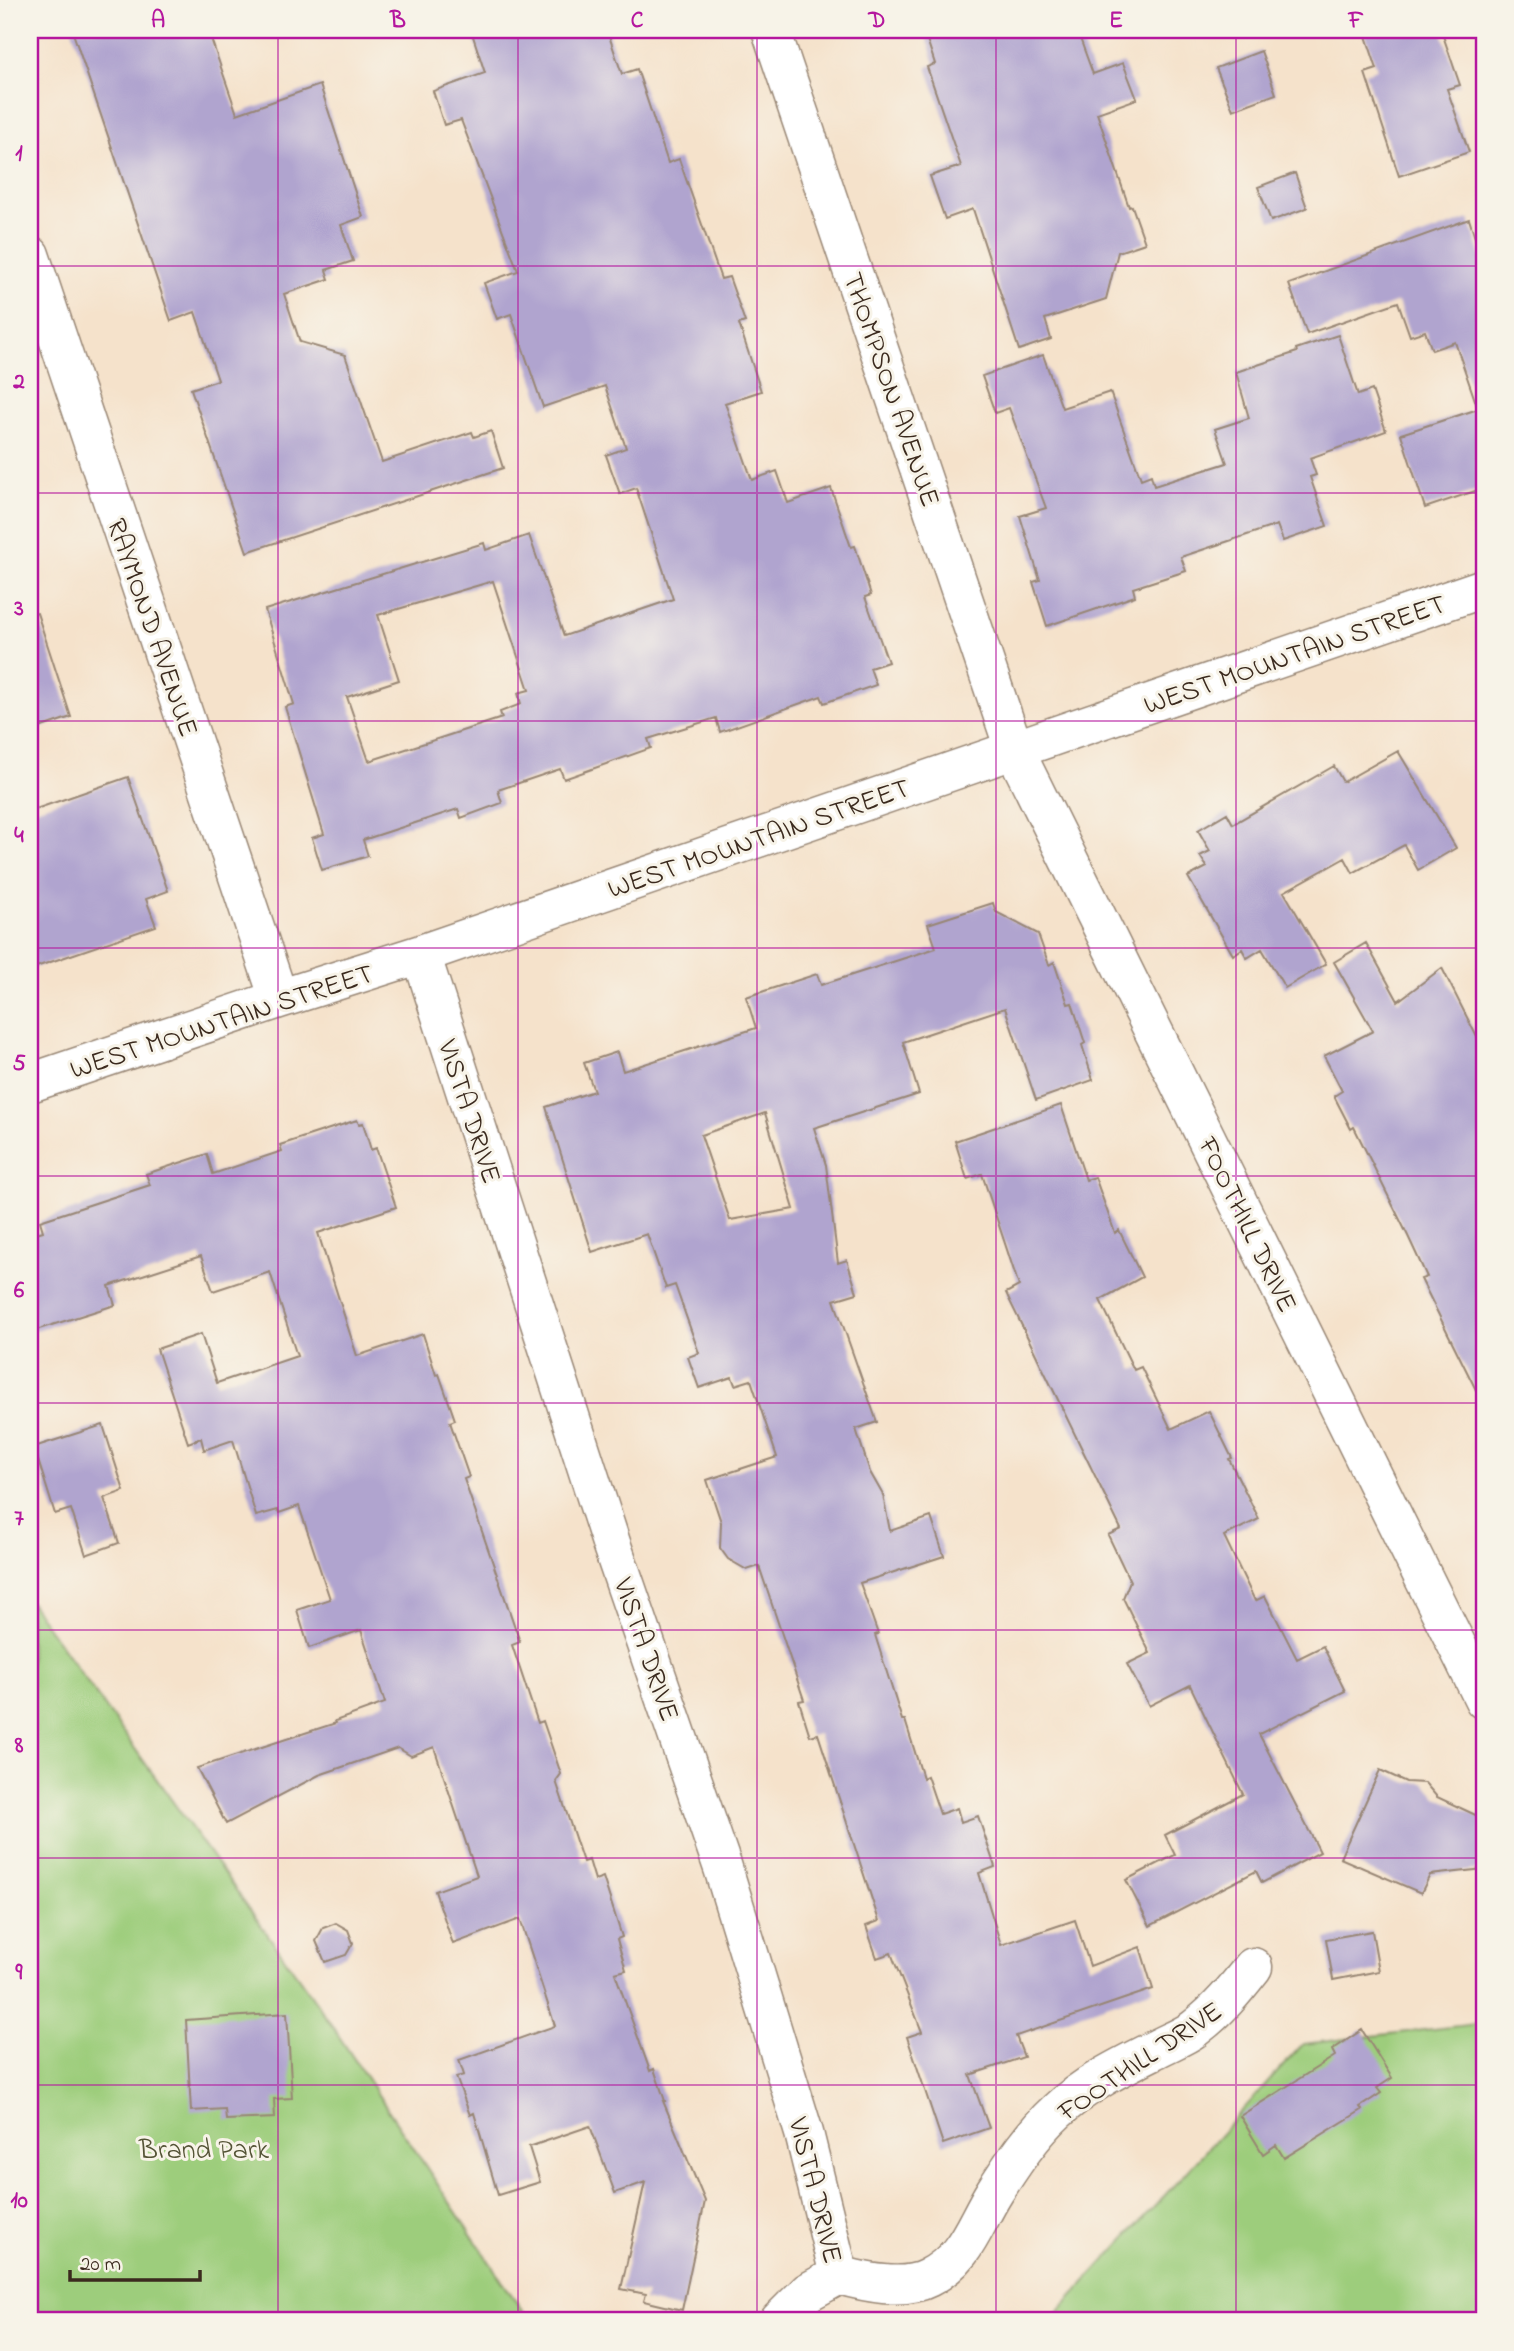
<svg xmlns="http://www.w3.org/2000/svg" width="1514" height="2351" font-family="'Indie Flower',sans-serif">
<rect width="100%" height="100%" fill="#f7f3e8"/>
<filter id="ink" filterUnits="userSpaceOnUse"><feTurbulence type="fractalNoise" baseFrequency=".0143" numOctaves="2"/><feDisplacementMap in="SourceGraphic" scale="14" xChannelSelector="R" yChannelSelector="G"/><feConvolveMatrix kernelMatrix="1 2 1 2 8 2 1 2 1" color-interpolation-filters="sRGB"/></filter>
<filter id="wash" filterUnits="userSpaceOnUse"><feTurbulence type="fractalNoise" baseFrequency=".00686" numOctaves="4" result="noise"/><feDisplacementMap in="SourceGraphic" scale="28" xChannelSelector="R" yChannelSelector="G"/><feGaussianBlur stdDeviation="1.57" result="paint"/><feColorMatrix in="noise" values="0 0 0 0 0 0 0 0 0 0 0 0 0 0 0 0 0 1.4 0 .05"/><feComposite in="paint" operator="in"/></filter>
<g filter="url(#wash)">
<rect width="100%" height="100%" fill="#f5e2cb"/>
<path fill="#9dcd7c" stroke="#6c7c4d" stroke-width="2" d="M30 1602 316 2002 529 2321H30Z
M1484 2023V2321H1050L1303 2044Z"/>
<g id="blocks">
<path fill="#b0a4cf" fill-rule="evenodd" d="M72 30H208L237 114 320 85 363 217 341 225 353 261 326 270 329 279 284 294 300 342 345 355 382 462 472 432 474 437 491 431 503 468 247 552 191 389 218 380 195 312 171 321Z
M471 30H607L622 74 637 69 668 163 679 159 721 279 729 277 745 322 739 324 761 391 725 403 752 480 777 471 788 503 831 488 851 547 855 546 871 595 865 597 888 662 870 668 876 685 824 703 821 696 720 732 716 718 648 739 651 748 564 779 560 769 498 790 502 803 461 818 458 809 363 840 368 856 322 870 312 838 324 834 285 707 294 704 265 610 484 543 486 550 529 535 564 636 673 599 636 488 620 494 606 455 626 448 605 386 543 407 511 314 497 319 484 283 518 271 461 120 444 125 433 91 485 73ZM493 581 529 690 518 693 521 704 500 712 502 718 369 761 347 697 399 680 378 615Z
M924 30H1077L1093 74 1123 63 1137 99 1097 113 1129 207 1132 206 1145 243 1118 252 1106 299 1045 319 1051 339 1019 350 973 209 945 219 930 176 961 166 927 67 935 64Z
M1364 30H1441L1460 85 1447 89 1469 152 1399 176 1365 73 1377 69Z
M1261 51 1276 94 1233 110 1216 68Z
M1295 173 1307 208 1271 221 1258 187Z
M1469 219 1484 266V488L1425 508 1401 434 1478 409 1455 342 1432 350 1425 331 1410 336 1398 302 1307 334 1289 284Z
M1338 335 1358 395 1372 390 1386 431 1310 458 1316 475 1310 477 1327 526 1283 541 1277 525 1181 557 1186 571 1133 588 1135 596 1047 626 1033 582 1040 580 1020 516 1046 508 1009 408 995 413 982 376 1043 355 1062 408 1110 392 1141 479 1151 475 1154 486 1227 463 1215 429 1249 418 1236 372 1297 352 1296 349Z
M37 613 71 717 30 731V614Z
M1398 751 1456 848 1418 870 1404 845 1353 873 1345 858 1284 892 1326 964 1285 988 1262 949 1247 958 1242 949 1233 955 1188 877 1207 867 1200 856 1210 851 1198 830 1227 813 1233 824 1334 766 1343 782Z
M128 777 168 891 146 899 156 926 30 969V811Z
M993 903 996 912 1038 934 1049 965 1054 962 1068 1004 1072 1003 1085 1043 1082 1045 1093 1080 1036 1100 1005 1008 903 1042 919 1094 814 1128 826 1165 838 1263 847 1260 857 1293 834 1300 877 1422 856 1429 870 1472 883 1495 890 1531 931 1517 944 1556 860 1583 878 1634 875 1635 902 1720H905L923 1778 927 1776 940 1814 957 1808 961 1822 978 1816 995 1867 979 1873 1001 1945 1075 1920 1090 1966 1140 1947 1153 1989 1016 2036 1024 2057 970 2075 989 2128 943 2144 907 2037 922 2032 891 1953 877 1958 866 1926 879 1921 818 1734 810 1736 799 1701 804 1700 759 1566 747 1570 728 1559 720 1548 721 1522 707 1480 777 1457 751 1380 735 1385 732 1377 699 1388 688 1357 699 1353 675 1285 666 1288 647 1234 592 1252 546 1107 594 1091 584 1063 617 1052 623 1071 756 1028 746 997 817 974 821 985 936 948 928 924ZM765 1113 794 1209 730 1220 701 1135Z
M1366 943 1398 1001 1442 968 1484 1051V1406L1421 1279 1427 1277 1408 1236 1354 1127 1351 1129 1334 1096 1342 1091 1324 1056 1373 1031 1334 962Z
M1061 1105 1086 1180 1095 1177 1115 1233 1119 1230 1142 1277 1100 1300 1134 1370 1141 1367 1171 1429 1209 1411 1232 1458 1229 1459 1259 1519 1224 1536 1255 1601 1265 1596 1297 1659 1323 1646 1345 1691 1259 1734 1320 1852 1262 1883 1256 1871 1150 1926 1126 1880 1175 1855 1165 1835 1243 1794 1190 1685 1149 1706 1127 1664 1150 1653 1123 1598 1130 1581 1108 1535 1121 1529 1006 1293 1019 1286 982 1174 967 1179 955 1141Z
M357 1120 359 1124 363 1123 371 1150 376 1148 396 1207 318 1233 357 1356 423 1334 436 1375 439 1374 455 1420 450 1422 469 1477 464 1479 520 1642 512 1645 538 1723 543 1721 561 1774 556 1781 583 1862 589 1860 595 1880 603 1877 622 1937 617 1939 626 1970 615 1973 650 2071 654 2069 665 2101H663L705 2201 682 2310 644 2301 646 2294 621 2289 645 2182 615 2193 590 2126 529 2147 540 2182 498 2195 474 2113 470 2115 456 2077 464 2075 459 2060 555 2026 520 1919 453 1944 435 1891 477 1876 434 1747 411 1756 398 1748 319 1775 226 1824 197 1768 336 1723 335 1721 385 1703 361 1630 309 1648 297 1610 330 1599 299 1506 279 1513 278 1510 256 1516 233 1440 204 1450 201 1438 188 1443 157 1349 201 1334 217 1383 297 1356 270 1272 213 1291 201 1256 109 1286 115 1305 30 1332V1235L43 1231 40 1221 150 1185 146 1174 207 1154 213 1174 282 1151 280 1145Z
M103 1425 124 1491 104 1498 119 1543 86 1555 71 1509 55 1514 34 1447Z
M1380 1770 1406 1782 1425 1783 1437 1797 1484 1819V1869L1430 1875 1421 1893 1340 1858Z
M336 1923 348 1930 353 1943 346 1955 325 1962 316 1941 323 1928Z
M1372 1931 1379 1971 1333 1980 1326 1939Z
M287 2013 292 2098 274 2099 275 2118 226 2120 225 2109 191 2111 186 2020Z
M1362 2030 1392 2078 1377 2088 1381 2093 1360 2107 1362 2110 1284 2158 1276 2145 1263 2154 1240 2116 1335 2056 1332 2050Z"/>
</g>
</g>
<g filter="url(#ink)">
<use href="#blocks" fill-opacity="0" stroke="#988674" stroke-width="2"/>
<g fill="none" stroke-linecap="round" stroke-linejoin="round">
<defs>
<path id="street" d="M771 30 1014 749 1484 1700
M30 255 279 999
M421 954 611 1543 723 1868 804 2133 839 2275
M30 1083 279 999 421 954 1484 588
M839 2275C864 2282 903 2291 928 2278 967 2258 973 2226 995 2191 1013 2163 1032 2134 1057 2111 1085 2084 1122 2066 1156 2049 1169 2042 1183 2037 1194 2029 1218 2011 1235 1990 1253 1967
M779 2321 808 2292 839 2275"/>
</defs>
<use href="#street" stroke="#988674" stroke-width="41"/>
<use href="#street" stroke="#fff" stroke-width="38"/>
</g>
</g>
<path fill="none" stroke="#b5179e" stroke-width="2" stroke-opacity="0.55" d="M278 30V2321M518 30V2321M757 30V2321M996 30V2321M1236 30V2321M30 266H1484M30 493H1484M30 721H1484M30 948H1484M30 1176H1484M30 1403H1484M30 1630H1484M30 1858H1484M30 2085H1484"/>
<g text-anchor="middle" stroke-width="6" stroke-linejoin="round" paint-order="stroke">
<g font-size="28" fill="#3b2a1e" stroke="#f7f3e8">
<text transform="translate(893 389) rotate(71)" y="10">THOMPSON AVENUE</text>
<text transform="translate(154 627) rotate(71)" y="10">RAYMOND AVENUE</text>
<text transform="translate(1294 653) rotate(-19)" y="10">WEST MOUNTAIN STREET</text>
<text transform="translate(758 837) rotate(-19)" y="10">WEST MOUNTAIN STREET</text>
<text transform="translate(221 1020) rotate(-18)" y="10">WEST MOUNTAIN STREET</text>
<text transform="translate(471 1111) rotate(72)" y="10">VISTA DRIVE</text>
<text transform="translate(1249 1224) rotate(64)" y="10">FOOTHILL DRIVE</text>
<text transform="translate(648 1649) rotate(71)" y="10">VISTA DRIVE</text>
<text transform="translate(1139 2060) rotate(-34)" y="10">FOOTHILL DRIVE</text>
<text transform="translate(817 2190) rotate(76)" y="10">VISTA DRIVE</text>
</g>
<g font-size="28" fill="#545336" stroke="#f7f3e8">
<text x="204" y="2158">Brand Park</text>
</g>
</g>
<rect width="1514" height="2351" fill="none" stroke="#f7f3e8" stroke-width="77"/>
<path d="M70 2270v10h130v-10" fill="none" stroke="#3b2a1e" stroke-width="3.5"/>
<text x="80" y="2270" font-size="21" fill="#3b2a1e" stroke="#f7f3e8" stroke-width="5" paint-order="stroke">20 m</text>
<rect x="38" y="38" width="1438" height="2274" fill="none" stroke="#b5179e" stroke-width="2.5"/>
<g font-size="23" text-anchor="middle" font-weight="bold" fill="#b5179e">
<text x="158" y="27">A</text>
<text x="398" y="27">B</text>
<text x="637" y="27">C</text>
<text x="877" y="27">D</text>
<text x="1116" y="27">E</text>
<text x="1356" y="27">F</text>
<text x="19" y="160">1</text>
<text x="19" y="388">2</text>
<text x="19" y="615">3</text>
<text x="19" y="842">4</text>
<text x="19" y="1070">5</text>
<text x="19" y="1297">6</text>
<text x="19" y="1525">7</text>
<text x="19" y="1752">8</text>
<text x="19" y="1979">9</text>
<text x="19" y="2207">10</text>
</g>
</svg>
